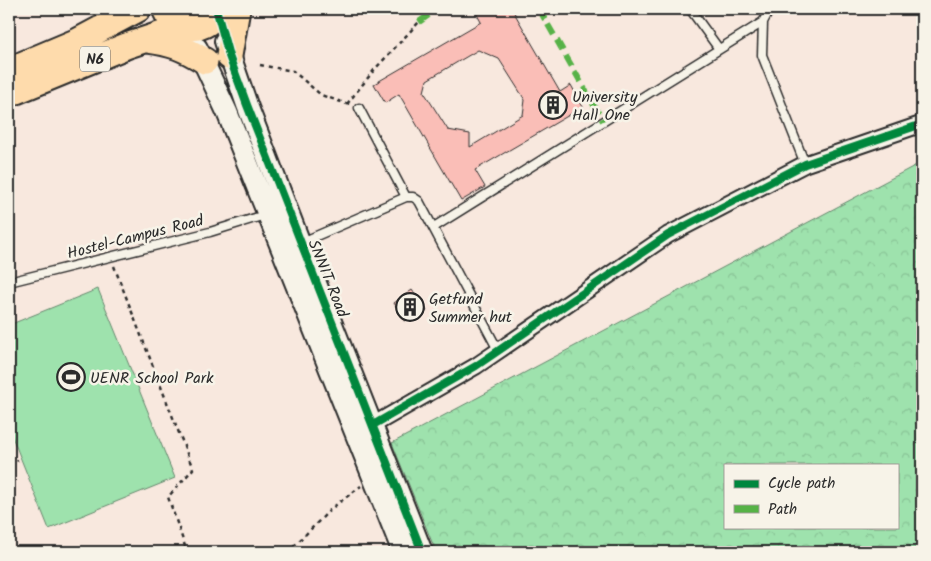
<svg xmlns="http://www.w3.org/2000/svg" width="931" height="561" font-family="Kalam,sans-serif">
<defs>
<pattern id="forest-crowns" width="20" height="18" patternUnits="userSpaceOnUse" patternTransform="scale(1.25)"><rect width="20" height="18" fill="#9ee2ad"/><path d="M2 6a3 3 0 1 1 6 0M12 15a3 3 0 1 1 6 0" fill="none" stroke="#88c295"/></pattern>
</defs>
<rect width="100%" height="100%" fill="#f8e8de"/>
<filter id="ink" filterUnits="userSpaceOnUse"><feTurbulence type="fractalNoise" baseFrequency=".02" numOctaves="2"/><feDisplacementMap in="SourceGraphic" scale="10" xChannelSelector="R" yChannelSelector="G"/><feConvolveMatrix kernelMatrix="1 2 1 2 8 2 1 2 1" color-interpolation-filters="sRGB"/></filter>
<g filter="url(#ink)">
<path fill="url(#forest-crowns)" stroke="#64866c" fill-rule="evenodd" d="M922 162V552H436L392 443ZM725 465H897V527H725Z"/>
<path fill="#9ee2ad" stroke="#64866c" d="M98 289 175 478 49 529 9 429V325Z"/>
<path fill="#fabeb7" stroke="#2b2b2b" fill-rule="evenodd" d="M474 9H512L560 92 571 85 583 107 475 170 485 187 461 201 399 94 385 103 374 84 481 22ZM478 50 499 59 525 100 523 115 470 147V134L448 130 424 92 427 80Z
M412 290 427 311 404 321 394 303Z"/>
<g fill="none" stroke-linecap="round" stroke-linejoin="round">
<defs>
<path id="service" d="M690 9 719 49
M770 9 763 22 762 55 805 164
M359 108 406 197
M434 227 763 22
M300 243 406 197H413L419 201 499 352
M9 282 210 232 268 214"/>
<path id="minor" d="M373 425 476 366 668 235 805 164 922 124"/>
<path id="tertiary" d="M225 41 247 105 300 243 422 552
M197 48 227 112 403 552"/>
<path id="primary" d="M165 9C175 34 208 34 219 9
M148 40C172 43 184 48 205 61
M229 56 237 9
M9 70 78 41 138 9
M9 94 126 46 183 27"/>
</defs>
<use href="#service" stroke="#2b2b2b" stroke-width="11"/>
<use href="#minor" stroke="#2b2b2b" stroke-width="19"/>
<use href="#tertiary" stroke="#2b2b2b" stroke-width="24"/>
<use href="#primary" stroke="#2b2b2b" stroke-width="29"/>
<path stroke="#2b2b2b" stroke-width="2.5" stroke-dasharray="4 4" stroke-linecap="butt" d="M260 65 293 71 321 95 350 105
M347 104 375 69 419 22
M114 266 193 469 168 497 187 552
M9 464 18 460
M288 552 332 508 361 486"/>
<use href="#service" stroke="#f7f3e8" stroke-width="8"/>
<use href="#minor" stroke="#f7f3e8" stroke-width="15"/>
<use href="#tertiary" stroke="#f7f3e8" stroke-width="20"/>
<use href="#primary" stroke="#fedbac" stroke-width="25"/>
<path stroke="#56b246" stroke-width="6" stroke-dasharray="12 6" stroke-linecap="butt" d="M539 9 603 121
M419 22 437 9"/>
<defs>
<path id="cycleway" d="M217 12 229 56 247 105 422 552
M373 425 476 366 668 235 805 164 922 124"/>
</defs>
<use href="#cycleway" stroke="#f7f3e8" stroke-width="11"/>
<use href="#cycleway" stroke="#00873e" stroke-width="8"/>
</g>
</g>
<defs>
<symbol id="building-ring" viewBox="-11 -11 22 22"><circle r="9.5" fill="#f7f3e8" stroke="#2b2b2b" stroke-width="1.5"/><path d="M-4-6H4V6H1V3H-1V6H-4ZM-2.5-4.3h1.7v1.8h-1.7ZM.8-4.3h1.7v1.8H.8ZM-2.5-1h1.7V.8h-1.7ZM.8-1h1.7V.8H.8Z" fill="#2b2b2b"/></symbol>
<symbol id="stadium-ring" viewBox="-11 -11 22 22"><circle r="9.5" fill="#f7f3e8" stroke="#2b2b2b" stroke-width="1.5"/><path d="M0-5a6.5 5 0 1 0 0 10a6.5 5 0 1 0 0-10ZM-3.5-1.8h7v3.6h-7Z" fill="#2b2b2b"/></symbol>
</defs>
<g fill-rule="evenodd">
<use href="#building-ring" x="537" y="89" width="32" height="32"/>
<use href="#building-ring" x="394" y="291" width="32" height="32"/>
<use href="#stadium-ring" x="55" y="361" width="32" height="32"/>
</g>
<g text-anchor="middle" stroke-width="5" stroke-linejoin="round" paint-order="stroke">
<rect fill="#f7f3e8" stroke="#686764" stroke-width="1" x="80" y="46.5" width="30" height="25" rx="4"/>
<g font-size="15" font-weight="bold" fill="#2b2b2b">
<text x="95" y="64">N6</text>
</g>
<g font-size="16" fill="#2b2b2b" stroke="#f7f3e8" text-anchor="start">
<text x="572" y="102">University<tspan x="572" dy="18">Hall One</tspan></text>
<text x="429" y="304">Getfund<tspan x="429" dy="18">Summer hut</tspan></text>
<text x="90" y="383">UENR School Park</text>
</g>
<g font-size="16" fill="#2b2b2b" stroke="#f7f3e8">
<text transform="translate(135 236) rotate(-14)" y="6">Hostel-Campus Road</text>
<text transform="translate(329 278) rotate(68)" y="6">SNNIT Road</text>
</g>
</g>
<rect width="931" height="561" fill="none" stroke="#f7f3e8" stroke-width="30"/>
<rect x="15" y="15" width="901" height="531" fill="none" stroke="#2b2b2b" stroke-width="2" filter="url(#ink)"/>
<rect x="724" y="464" width="175" height="65" fill="#f7f3e8" stroke="#a5a39c"/>
<rect x="734" y="480" width="25" height="8" fill="#00873e" stroke="#a5a39c"/>
<text x="768" y="488" font-size="15" fill="#2b2b2b">Cycle path</text>
<rect x="734" y="505" width="25" height="8" fill="#56b246" stroke="#a5a39c"/>
<text x="768" y="514" font-size="15" fill="#2b2b2b">Path</text>
</svg>
